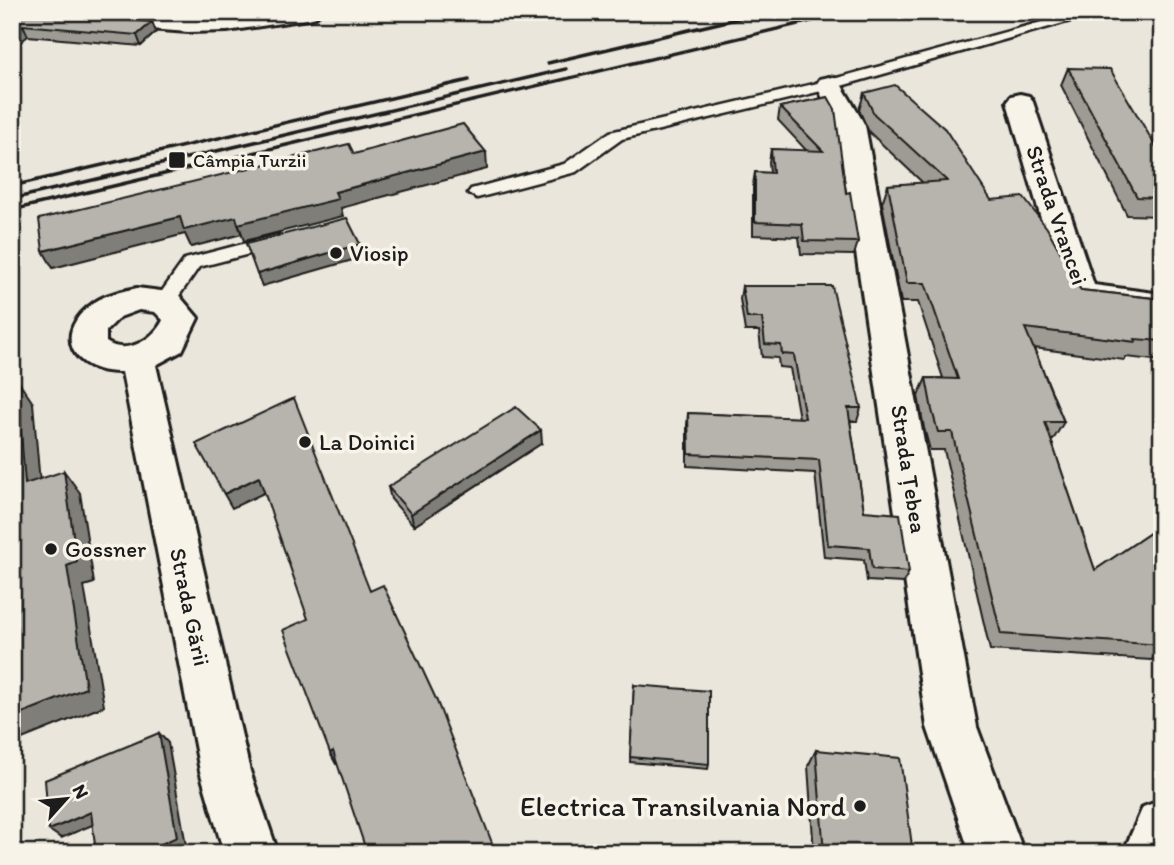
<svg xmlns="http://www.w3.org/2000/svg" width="1174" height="865" font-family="Itim,sans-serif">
<rect width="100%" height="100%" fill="#eae6dc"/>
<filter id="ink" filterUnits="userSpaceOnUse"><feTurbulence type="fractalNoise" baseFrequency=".0143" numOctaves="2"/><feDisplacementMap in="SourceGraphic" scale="14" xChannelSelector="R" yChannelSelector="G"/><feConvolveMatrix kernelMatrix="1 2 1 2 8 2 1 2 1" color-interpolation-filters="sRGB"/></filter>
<g filter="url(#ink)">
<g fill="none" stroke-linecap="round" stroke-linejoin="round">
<defs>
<path id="lane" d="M1078 12H1102L834 88 622 139 576 172 477 198 468 193 471 189 564 164 610 132 826 81Z
M277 235 284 237 286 241 284 245 199 267 172 306H158L155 301 185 259Z"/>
<path id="street" d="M12 12H115L188 18 258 12H320L316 17 308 19 227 31 188 32 19 19 12 17Z
M829 77 838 79 865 125 977 727 1024 853H970L927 727 837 125 816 85 820 79Z
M1020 94 1029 96 1033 102 1094 285 1162 294V316L1068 302 1063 294 1007 102 1011 96Z
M137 288 177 293 198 318 182 351 156 365 250 771 278 853H224L200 771 122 372C72 374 50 332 95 302 106 294 124 291 137 288ZM139 310 155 312 163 320C154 339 126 356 106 342V331L120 317Z
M1162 800V853H1123L1143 807Z"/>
</defs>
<use href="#lane" stroke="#1c1c1c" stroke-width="5"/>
<use href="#street" stroke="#1c1c1c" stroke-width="6"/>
<use href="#lane" fill="#f7f3e8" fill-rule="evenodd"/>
<use href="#street" fill="#f7f3e8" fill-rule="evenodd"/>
<path stroke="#1c1c1c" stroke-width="3.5" d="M548 63 766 12
M12 186 469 80
M12 199 566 69
M12 210 849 12"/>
</g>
<path fill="#9d9b94" stroke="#1c1c1c" stroke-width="2" d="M12 12 152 22 156 32 141 46 28 36Z
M150 12H177L174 14Z
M1068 68 1162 157V216L1127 215 1061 85Z
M864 93 991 200 1071 277 1081 290 1162 299V361L1126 357 1124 360 1034 348 1064 422 1053 440H1051L1095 570 1162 525V652L1151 660 990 650 944 450H930L924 428 918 396 926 378H943L918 302H901L882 203 888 185 923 183 869 132 859 110Z
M828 97 846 193 858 242 854 255 801 254 799 237 753 235V185L755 172 770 173 769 162 771 149 807 151 778 120 780 107Z
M742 286 861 408 857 421H850L864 511 909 572 903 583 867 581 864 560 824 557 815 473 687 466V425L688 413 799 418 790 368 779 367 778 358 762 357 759 331H745L740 299Z
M542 443 414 526 391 499 388 487Z
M634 685 709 764 708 769 630 762Z
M816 750 913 853H814L808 766Z"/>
<path fill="#7f7e78" stroke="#1c1c1c" stroke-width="2" d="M152 22 156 32 141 46 137 35Z
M23 25 28 36 12 49V34Z
M486 152 487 169 341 208 343 216 244 241 238 224 335 192Z
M180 217H236L242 234 191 247 185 234 53 268 43 251Z
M360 244 363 257 262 286 257 274Z
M12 372 33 403 42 506 25 484 12 382Z
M541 430 542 443 414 526 411 514Z
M64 471 80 493 94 583 84 586 104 706 12 743V717L67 566Z
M259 477 266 492 232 508 224 494Z
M159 733 168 743 186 845 169 853H141Z
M333 751 340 763 336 764 330 753Z
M91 812 102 821 61 838 49 830Z"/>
<path fill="#b6b4ac" stroke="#1c1c1c" stroke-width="2" d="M12 12H27L152 22 137 35 23 25 12 34Z
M1068 68 1110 69 1162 157V198L1137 197Z
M895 85 945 129 991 200 1023 197 1047 228 1066 262 1071 277 1081 290 1162 299V341L1135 339 1136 342 1025 328 1064 422H1045L1095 570 1162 525V645L1001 634 952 432H938L932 410 926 378 958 379 925 283H907L888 185 947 181 874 114 864 93Z
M828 97 835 109 846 193 850 192 858 242 804 241 802 224 755 222V172L773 173 771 149 823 151 780 107Z
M463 124 486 152 335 192 338 199 238 224 236 217 184 230 180 217 43 251 39 219 349 144 354 154Z
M347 218 360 244 257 274 246 244Z
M742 286H832L861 408H848L864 511 900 514 909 572 872 569 869 548 828 545 819 460 689 454 688 413 805 418 794 355 782 354 781 345 765 344 762 318H747Z
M17 380 25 484 64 471 77 562 67 566 86 688 12 717V382Z
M294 398 370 591 383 585 436 699 496 853H367L333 751 330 753 283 630 308 619 259 477 224 494 196 444Z
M516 407 541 430 411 514 388 487Z
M634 685 709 691V764L630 757Z
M159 733 177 837 141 853H96L91 812 49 830 45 780Z
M816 750 900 758 913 853H824Z"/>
</g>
<g fill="#1c1c1c" stroke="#f7f3e8" stroke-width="2.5">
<rect x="168" y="151" width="18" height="18" rx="3.5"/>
<circle cx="336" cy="253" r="7"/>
<circle cx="305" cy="442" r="7"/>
<circle cx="51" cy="549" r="7"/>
<circle cx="860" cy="806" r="7"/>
</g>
<g text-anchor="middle" stroke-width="7" stroke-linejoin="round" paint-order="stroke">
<g font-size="19" fill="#1c1c1c" stroke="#f7f3e8" text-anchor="start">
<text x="193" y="167">Câmpia Turzii</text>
</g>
<g font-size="23" fill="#1c1c1c" stroke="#f7f3e8">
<text transform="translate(1057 215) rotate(71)" y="8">Strada Vrancei</text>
<text transform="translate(909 469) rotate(81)" y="8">Strada Țebea</text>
<text transform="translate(190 607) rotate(78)" y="8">Strada Gării</text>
</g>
<g font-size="23" fill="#1c1c1c" stroke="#f7f3e8" text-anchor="start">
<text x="350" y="261">Viosip</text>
<text x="319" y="450">La Doinici</text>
<text x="65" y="557">Gossner</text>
</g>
<g font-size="28" fill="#1c1c1c" stroke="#f7f3e8" text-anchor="end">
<text x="846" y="816">Electrica Transilvania Nord</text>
</g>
</g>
<rect width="1174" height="865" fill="none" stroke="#f7f3e8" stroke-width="42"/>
<rect x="21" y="21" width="1132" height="823" fill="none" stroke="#1c1c1c" stroke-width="2.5" filter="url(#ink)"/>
<g transform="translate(66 799) rotate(63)" stroke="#f7f3e8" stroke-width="5" paint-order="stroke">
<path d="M0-5L12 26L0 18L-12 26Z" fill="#1c1c1c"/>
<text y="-10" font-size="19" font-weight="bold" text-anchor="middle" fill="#1c1c1c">N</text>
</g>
</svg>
